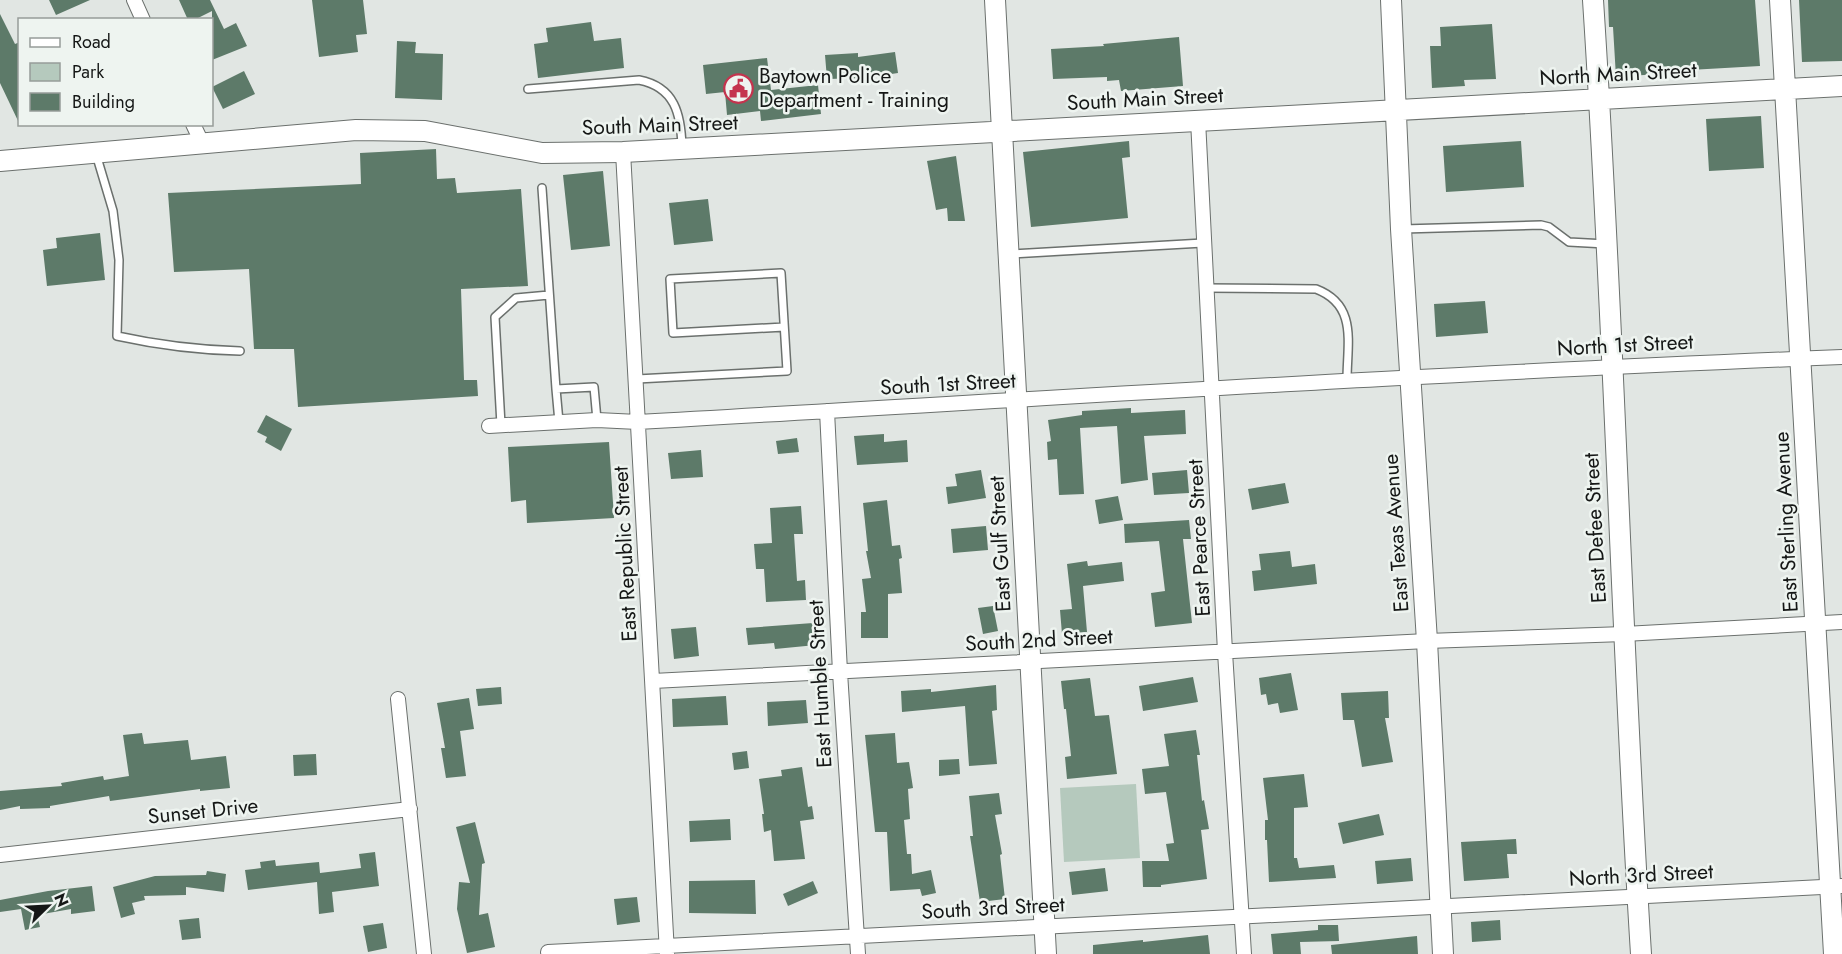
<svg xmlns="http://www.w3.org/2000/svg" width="1842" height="954" font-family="Jost,sans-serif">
<rect width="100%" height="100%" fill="#e1e6e3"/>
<path fill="#b5c9bd" d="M1136 784 1140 858 1064 862 1060 788Z"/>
<path fill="#5d7a69" d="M49 0H90L56 15Z
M179 0H210L224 29 236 23 247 46 212 60V11L194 20H188Z
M312 0H363L367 34 356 35 358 52 319 57Z
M1608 0H1755L1760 66 1672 71V73L1616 77 1613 27H1609Z
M1799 0H1842V61L1802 62Z
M0 14 15 44 20 42V125L0 83Z
M591 22 594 41 621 38 624 68 538 78 534 44 548 42 546 28Z
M1492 24 1496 79 1464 80 1465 86 1432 88 1430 46H1441L1440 27Z
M1179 37 1183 86 1121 91 1119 80 1107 81V77L1053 79 1051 49 1104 46 1103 44Z
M397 41 416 42 415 53 443 54 442 100 395 98Z
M895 52 898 73 865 78 827 79 825 55 858 53V57Z
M767 58 771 90 818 85 821 114 761 121 760 111 727 115 725 92 706 94 703 65Z
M244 71 255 94 223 109 212 87Z
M1761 116 1764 168 1709 171 1706 119Z
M1129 141 1130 157 1122 158 1128 218 1031 227 1023 152Z
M1521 141 1524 187 1446 192 1443 146Z
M436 149 437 179 455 178 457 193 521 189 528 286 461 289 464 380H477L478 396 298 407 294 349H254L249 269 174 272 168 193 361 184 360 153Z
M956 156 965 221H948L947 208 936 210 927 161Z
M603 171 610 246 571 250 563 175Z
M708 199 713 241 674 245 669 203Z
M100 233 105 280 47 286 43 250 57 248 56 238Z
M1485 301 1488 333 1436 337 1434 304Z
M1131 408V413L1185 410 1186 434 1144 436 1148 480 1121 484 1117 426 1080 428 1084 494 1059 495 1057 459 1048 460 1047 442 1051 441 1048 420 1082 415V411Z
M266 415 292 429 281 451 265 442 267 437 257 432Z
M884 434V442L907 440 908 462 857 465 854 436Z
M797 438 799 452 778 454 776 441Z
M609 442 614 518 527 523 526 500 511 502 508 447Z
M701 450 703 477 671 479 668 453Z
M981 470 986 498 948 504 946 487 957 486 955 474Z
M1187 470 1189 493 1154 495 1152 473Z
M1285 483 1289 503 1252 510 1248 489Z
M1118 496 1123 520 1099 524 1095 500Z
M887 500 892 546 900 545 902 558 899 559 902 593 888 594V638H861V612H866L862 579 871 578 866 551H868L863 503Z
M801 506 803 534H794L797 581 805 580 806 600 766 602 764 569H756L754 544 772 543 770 508Z
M1189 520 1191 539H1183L1192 623 1155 627 1151 593 1165 591 1159 541 1125 543 1124 524Z
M986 526 988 550 953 553 951 529Z
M1290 551 1292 567 1315 564 1317 584 1254 591 1252 571 1261 570 1259 554Z
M1087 561 1088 566 1122 562 1124 581 1083 586 1087 632 1062 634 1060 610 1072 609 1067 564Z
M993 606 998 631 983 634 978 608Z
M813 623 816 645 775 649 774 643 748 645 746 628Z
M696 627 699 656 674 659 671 629Z
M1291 673 1298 710 1280 713 1278 703 1268 705 1266 694 1261 695 1259 678Z
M1193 677 1198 702 1143 711 1139 686Z
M1090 678 1095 716 1109 715 1117 774 1067 779 1065 757 1071 756 1066 709H1064L1061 681Z
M996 685 997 710 992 711 997 764 969 766 965 706 902 712 901 691 931 689V692Z
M501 687 502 704 478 706 476 689Z
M1388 691 1389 718H1385L1393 762 1362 767 1354 720H1343L1341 693Z
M726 696 728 725 673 727 672 699Z
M469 698 474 729 460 731 466 776 446 778 441 748H445L437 703Z
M806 700 808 723 768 726 767 702Z
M1196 730 1200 755H1197L1202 801 1204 800 1209 829 1201 830 1207 879 1161 885V887H1143L1142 861H1169L1166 844 1174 843 1166 792 1145 794 1142 769 1169 766 1164 734Z
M142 733 144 744 188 740 191 760 226 756 230 788 200 791V789L110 801 109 796 50 806V808L20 809V806L0 810V791L62 786 61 783 103 776 104 780 129 776 123 735Z
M895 733 897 763 909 762 913 788 908 789 910 819 904 820 907 854H911L912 874 931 870 936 893 922 896 920 889 890 891 887 832H875L865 735Z
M747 751 749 768 734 770 732 753Z
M316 754 317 775 294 776 293 755Z
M959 759 960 774 939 776V760Z
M802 767 808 807 812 806 814 819 800 821 805 859 774 861 771 830 764 832 762 814H764L759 779 782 776 781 770Z
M1304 774 1308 807 1294 808V858H1297L1299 868 1334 865 1336 878 1269 882 1267 840H1265V820H1268L1263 778Z
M999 793 1002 814 995 815 1002 854 1000 855 1005 899 980 902 970 836H973L969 796Z
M1379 814 1384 835 1343 844 1338 823Z
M730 819 731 840 690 842 689 821Z
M475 822 485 863 482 864 479 915 488 913 495 947 467 953 457 909 459 882 470 883 456 827Z
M1516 839 1517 854H1507L1509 878 1464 881 1461 842Z
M375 852 379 886 332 892 334 912 319 914 317 882 248 890 245 870 261 868 260 862 275 860 276 866 319 862 320 873 361 868 359 854Z
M1411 858 1413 881 1377 884 1375 861Z
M1105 868 1108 891 1072 895 1069 872Z
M207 871 226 874 224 892 186 887V895L144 896 145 900 132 903 135 914 121 918 113 887 155 876 206 875Z
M755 880 756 914 689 913V881Z
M813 881 818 893 788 906 783 894Z
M92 886 95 911 71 914V909L37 915 40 927 25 930 21 909 0 912V900L48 891Z
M637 897 640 922 617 925 614 899Z
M199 918 201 938 182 940 179 920Z
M1500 920 1501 940 1472 942 1471 922Z
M383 923 387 948 368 952 363 926Z
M1318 925H1338L1339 941 1300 942 1301 954H1273L1271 934 1318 930Z
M1208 935 1210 954H1093V945L1143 940V942Z
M1417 936 1418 954H1332L1331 945Z"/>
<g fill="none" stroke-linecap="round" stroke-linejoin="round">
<defs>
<path id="lane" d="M528 89 639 80C675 87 681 114 682 147
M96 154 113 211 119 260 117 336C158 345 198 350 240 351
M542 188 556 389
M1403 229 1541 225 1549 227 1569 242 1606 244
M1010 254 1203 243
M1206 288 1316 289C1358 305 1347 343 1347 380
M637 379 787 371 781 273 670 279 673 333 784 327
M559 422 556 389 594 387 597 420
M501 425 495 317 516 298 549 295"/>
<path id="street" d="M134 0 143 20
M1198 120 1225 652 1244 954
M193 124 202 143
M623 152 667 953
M827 411 840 672 858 954
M489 426 597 420 638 422C1040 399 1440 373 1842 357
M653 681 1427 641 1624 634 1842 622
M398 699 424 954
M0 855 410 809
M548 952 1842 886"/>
<path id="secondary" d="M995 0 1046 954
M1391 0 1401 229 1427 641 1443 954
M1593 0C1614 318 1621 636 1641 954
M1780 0 1834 954
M0 161 356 130 425 131 542 153 623 152 1842 86"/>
</defs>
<use href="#lane" stroke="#6b706d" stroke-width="10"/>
<use href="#street" stroke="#6b706d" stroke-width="16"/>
<use href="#secondary" stroke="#6b706d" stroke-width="22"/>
<use href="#lane" stroke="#fff" stroke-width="7"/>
<use href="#street" stroke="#fff" stroke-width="14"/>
<use href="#secondary" stroke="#fff" stroke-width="20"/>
</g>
<defs>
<symbol id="civic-ring" viewBox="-11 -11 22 22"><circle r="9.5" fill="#eef4f0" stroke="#c4344e" stroke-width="1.5"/><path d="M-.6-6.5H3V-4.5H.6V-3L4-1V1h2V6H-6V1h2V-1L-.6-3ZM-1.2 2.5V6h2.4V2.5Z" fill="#c4344e"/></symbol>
</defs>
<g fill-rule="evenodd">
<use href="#civic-ring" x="722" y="72" width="33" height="33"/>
</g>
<g text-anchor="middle" stroke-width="5" stroke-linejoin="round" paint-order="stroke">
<g font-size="21" fill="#151716" stroke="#eef4f0">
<text transform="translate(1618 74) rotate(-3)" y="7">North Main Street</text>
<text transform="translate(1145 99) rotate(-3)" y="7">South Main Street</text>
<text transform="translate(660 125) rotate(-2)" y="7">South Main Street</text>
<text transform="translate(1625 345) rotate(-3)" y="7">North 1st Street</text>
<text transform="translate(948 384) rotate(-3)" y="7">South 1st Street</text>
<text transform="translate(1786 522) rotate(-93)" y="7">East Sterling Avenue</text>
<text transform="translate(1595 528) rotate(-93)" y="7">East Defee Street</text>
<text transform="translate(1396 533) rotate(-94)" y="7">East Texas Avenue</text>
<text transform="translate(1199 538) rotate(-93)" y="7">East Pearce Street</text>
<text transform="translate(1000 544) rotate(-93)" y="7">East Gulf Street</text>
<text transform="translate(625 554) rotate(-93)" y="7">East Republic Street</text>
<text transform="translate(1039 640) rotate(-3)" y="7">South 2nd Street</text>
<text transform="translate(820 684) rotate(-93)" y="7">East Humble Street</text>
<text transform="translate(203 811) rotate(-6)" y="7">Sunset Drive</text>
<text transform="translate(1641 875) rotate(-3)" y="7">North 3rd Street</text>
<text transform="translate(993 908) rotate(-3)" y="7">South 3rd Street</text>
</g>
<g font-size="21" fill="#151716" stroke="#eef4f0" text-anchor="start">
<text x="759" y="83">Baytown Police<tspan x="759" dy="24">Department - Training</tspan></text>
</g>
</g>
<rect x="18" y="18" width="195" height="108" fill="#eef4f0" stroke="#979c99" stroke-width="1.5"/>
<rect x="30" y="38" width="30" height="9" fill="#ffffff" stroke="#979c99" stroke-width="1.5"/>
<text x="72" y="48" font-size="18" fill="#151716">Road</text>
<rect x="30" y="63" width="30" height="18" fill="#b5c9bd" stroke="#979c99" stroke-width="1.5"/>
<text x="72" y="78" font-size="18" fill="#151716">Park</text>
<rect x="30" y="93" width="30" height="18" fill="#5d7a69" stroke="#979c99" stroke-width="1.5"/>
<text x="72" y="108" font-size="18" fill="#151716">Building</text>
<g transform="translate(48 906) rotate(66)" stroke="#eef4f0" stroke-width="4.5" paint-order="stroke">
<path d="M0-4.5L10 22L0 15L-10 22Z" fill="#151716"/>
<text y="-9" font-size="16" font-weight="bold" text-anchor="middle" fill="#151716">N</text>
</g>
</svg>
